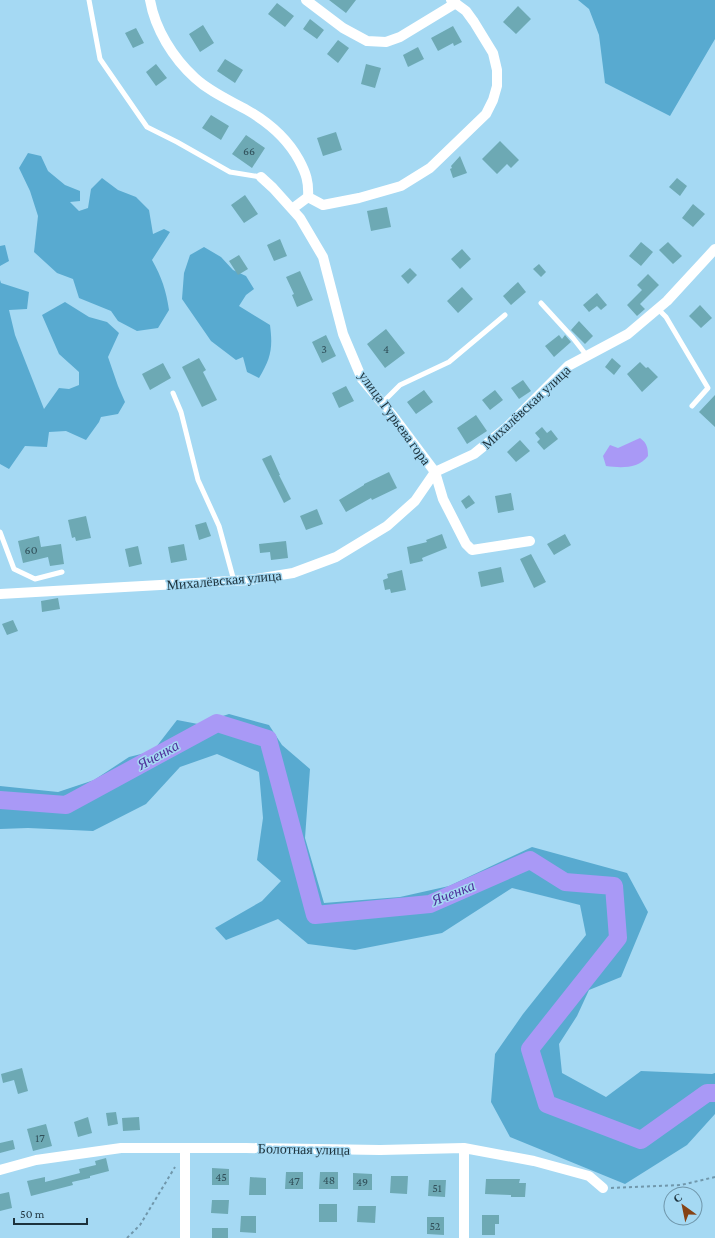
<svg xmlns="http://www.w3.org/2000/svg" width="715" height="1238" font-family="'Crimson Pro',serif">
<rect width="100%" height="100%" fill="#a5d9f3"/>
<path fill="#58aad0" d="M578 0H715V39L670 116 605 83 599 35 589 9Z
M28 153 41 156 48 171 65 185 80 191V201L70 202 79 211 88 208 91 189 102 178 118 190 136 197 149 210 153 234 164 229 170 232 152 260C162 278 166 290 169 310L158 328 137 331 118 321 111 311 79 298 73 279 57 273 34 252 38 216 30 191 19 168Z
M5 245 9 261 0 266V246Z
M204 247 221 257 233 270 246 276 254 289 246 295 239 306 270 325C273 348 271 358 259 378L247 372 243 357 236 360 211 341 182 299 184 273 190 255Z
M0 280 1 283 29 292 27 309 9 310 15 335 44 409 59 388 69 389 79 385V372L59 354 42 315 65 302 89 317 107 322 119 333 108 357 118 386 125 402 118 414 101 417 99 422 86 440 66 431 49 432 47 447 25 446 9 469 0 464Z
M229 714 269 725 282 745 310 769 305 838 324 903 400 897 449 886 532 847 627 873 648 912 621 977 589 990 577 1016 559 1044 562 1073 606 1097 641 1071 712 1074 715 1073V1114L687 1145 625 1184 510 1137 491 1102 495 1054 523 1014 586 935 580 905 512 888 442 933 355 950 308 944 278 919 226 940 215 928 262 901 281 881 257 860 263 818 259 772 217 754 180 767 146 804 93 831 28 828 0 829V786L58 792 94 780 129 757 153 751 177 720 198 724Z"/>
<path fill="#a999f6" d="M640 438C647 443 648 448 648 456 638 469 621 468 606 466L603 456 610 445 618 448Z"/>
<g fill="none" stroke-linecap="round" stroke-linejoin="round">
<path stroke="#a999f6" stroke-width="18" d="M0 800 66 805 217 723 268 739 315 915 430 904 530 860 565 882 614 886 618 938 530 1049 547 1104 641 1140 707 1093H715"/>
</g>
<path fill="#6da9b4" d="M329 0H356L346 13Z
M277 3 294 16 285 27 268 14Z
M518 6 531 19 516 34 503 22Z
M310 19 324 30 317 39 303 29Z
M203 25 214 43 200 52 189 34Z
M453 26 462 42 454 46 453 43 438 51 431 38Z
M136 28 144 43 133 48 125 33Z
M338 40 349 48 338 63 327 54Z
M418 47 424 59 408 67 403 55Z
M225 59 243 70 235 83 217 71Z
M156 64 167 78 156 86 146 72Z
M366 64 381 68 375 88 361 84Z
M211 115 229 126 221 140 202 128Z
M336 132 342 150 323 156 317 138Z
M246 135 265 148 252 168 232 154Z
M500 141 519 160 511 168 507 164 497 174 482 159Z
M460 156 467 173 453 178 450 169 452 168 451 166Z
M677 178 687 186 680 196 669 187Z
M245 195 258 214 244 223 231 205Z
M693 204 705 214 693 227 682 218Z
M387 207 391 227 371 231 367 211Z
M280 239 287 256 274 261 267 245Z
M641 242 653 252 641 266 629 256Z
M668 242 682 256 673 264 659 250Z
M462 249 471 259 460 269 451 259Z
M239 255 248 269 238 275 229 261Z
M539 264 546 272 541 277 533 269Z
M410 268 417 275 408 284 401 276Z
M300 271 313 300 297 307 292 295 294 294 286 277Z
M648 274 659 285 640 304 645 309 637 316 627 305 642 290 637 285Z
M518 282 526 292 511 305 503 296Z
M462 287 473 299 458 313 447 301Z
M597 293 607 305 601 310 597 306 589 312 583 305Z
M700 305 712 318 701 328 689 316Z
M579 321 593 336 585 344 571 330Z
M386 329 405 353 385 368 367 344Z
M326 335 336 356 322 363 312 342Z
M559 335 562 339 565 335 571 342 554 357 545 346Z
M199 358 206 370 203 372 217 400 202 407 182 367Z
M612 358 621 366 614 375 605 367Z
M640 362 646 368 648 367 658 377 642 392 627 374Z
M163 363 171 378 150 390 142 374Z
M523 380 531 391 519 399 511 388Z
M346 386 354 401 339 408 332 393Z
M424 390 433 402 416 414 407 402Z
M495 390 503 400 490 410 482 400Z
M715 395V427L699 412Z
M476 415 487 431 467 444 457 428Z
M542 427 547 433 551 430 558 439 544 450 537 442 540 439 535 433Z
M520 440 530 451 516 462 507 452Z
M271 455 280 475H279L291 499 284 503 262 459Z
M389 472 397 488 372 500 371 498 346 512 339 500 364 485V484Z
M511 493 514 510 498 513 495 496Z
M469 495 475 503 466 509 461 501Z
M317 509 323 524 306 530 300 516Z
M86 516 91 538 76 541 75 537 72 538 68 520Z
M206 522 211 536 199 540 195 525Z
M442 534 447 548 422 558 423 561 410 564 407 547 427 542 426 540Z
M565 534 571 545 554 555 547 544Z
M39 536 41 547 61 544 64 564 50 566 48 557 23 563 18 541Z
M286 541 288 558 271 560 270 552 260 553 259 544Z
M184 544 187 560 171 563 168 547Z
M138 546 142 564 129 567 125 549Z
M531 554 546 582 534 588 520 559Z
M501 567 504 582 481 587 478 572Z
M402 570 406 590 391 593 390 589 385 590 383 580 388 578 387 574Z
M58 598 60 609 42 612 41 601Z
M13 620 18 631 7 635 2 624Z
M22 1068 28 1091 18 1094 14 1080 3 1083 1 1074Z
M116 1112 118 1124 108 1126 106 1113Z
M88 1117 92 1133 78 1137 74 1122Z
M139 1117 140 1130 123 1131 122 1118Z
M46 1124 52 1146 33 1151 27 1129Z
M13 1140 15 1149 0 1153V1143Z
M106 1158 109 1171 90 1176V1178L72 1182 73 1185 31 1196 27 1181 45 1177V1182L80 1173 79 1169 96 1165 95 1161Z
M212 1168 229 1169V1185H212Z
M286 1172H303V1189H285Z
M320 1172H338V1189H319Z
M353 1173 372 1174V1190H353Z
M391 1176H408L407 1194 390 1193Z
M250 1177 266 1178V1195H249Z
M486 1179H520L519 1183H526L525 1197H511V1195L485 1194Z
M429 1180H446L445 1197 428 1196Z
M9 1192 12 1208 0 1211V1194Z
M212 1200H229L228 1214 211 1213Z
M319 1204H337V1222H319Z
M358 1206H376L375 1223 357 1222Z
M482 1215H499V1224H495V1235H482Z
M241 1216H256V1233L240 1232Z
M427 1217H444V1235L427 1234Z
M212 1228H228V1238H212Z"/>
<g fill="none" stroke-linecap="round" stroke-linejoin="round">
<path stroke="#7097ab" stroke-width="2" stroke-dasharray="3 3" stroke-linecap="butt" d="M611 1188 681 1185 715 1177
M127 1238 140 1225 175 1167"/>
<path stroke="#fff" stroke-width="5" d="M89 0 100 59 147 127 177 142 230 172 261 177
M541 303 573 338 587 356
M658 309 666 317 708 388 692 406
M173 393 181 412 198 480 219 526 234 581
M382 403 400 385 449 362 505 315
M0 532 14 569 35 579 62 572"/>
<path stroke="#fff" stroke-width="10" d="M150 0C155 29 173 58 195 78 210 92 229 100 247 110 268 122 287 138 299 160 306 173 309 182 308 197L292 209
M306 0 343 28 367 41 386 42 400 37 456 3
M261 177 273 188 300 218 323 257 343 334 362 379 393 416 435 472 443 499 466 544 472 550 530 541
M308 197 323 205 359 198 401 186 430 168 486 114 493 100 497 86V70L493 53 474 22 466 11 451 0
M0 594 249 580 293 573 336 557 387 526 415 501 435 472 474 454 506 428 568 366 628 334 667 301 715 249
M464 1148V1238
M185 1149V1238
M0 1170 36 1160 121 1148H246L380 1150 464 1148 534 1161 589 1176 603 1188"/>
</g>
<g text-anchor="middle" stroke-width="3" stroke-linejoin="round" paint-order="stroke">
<g font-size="12" fill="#31505a">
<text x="249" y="155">66</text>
<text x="324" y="353">3</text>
<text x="386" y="353">4</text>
<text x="31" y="554">60</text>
<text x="40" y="1142">17</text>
<text x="221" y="1181">45</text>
<text x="329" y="1184">48</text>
<text x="294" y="1185">47</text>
<text x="362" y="1186">49</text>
<text x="437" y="1192">51</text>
<text x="435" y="1230">52</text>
</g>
<g font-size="14" fill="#1d323c" stroke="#a5d9f3">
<text transform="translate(526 407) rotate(-43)" y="5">Михалёвская улица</text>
<text transform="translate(395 418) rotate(54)" y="5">улица Гурьева гора</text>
<text transform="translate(224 580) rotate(-5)" y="5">Михалёвская улица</text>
<text transform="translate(304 1149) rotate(1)" y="5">Болотная улица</text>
</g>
<g font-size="15" font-style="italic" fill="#4f319b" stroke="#a5d9f3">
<text transform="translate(158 755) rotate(-29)" y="5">Яченка</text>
<text transform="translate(453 893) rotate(-22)" y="5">Яченка</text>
</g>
</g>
<g transform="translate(683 1206) rotate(327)"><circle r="19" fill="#a5d9f3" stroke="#6f96aa"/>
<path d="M0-3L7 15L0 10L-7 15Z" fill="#864315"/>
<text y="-6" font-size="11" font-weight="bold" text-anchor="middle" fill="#1d323c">С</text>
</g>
<path d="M14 1218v6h73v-6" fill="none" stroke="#1d323c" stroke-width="2"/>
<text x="20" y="1218" font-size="12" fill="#1d323c" stroke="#a5d9f3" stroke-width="3" paint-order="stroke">50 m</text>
</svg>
